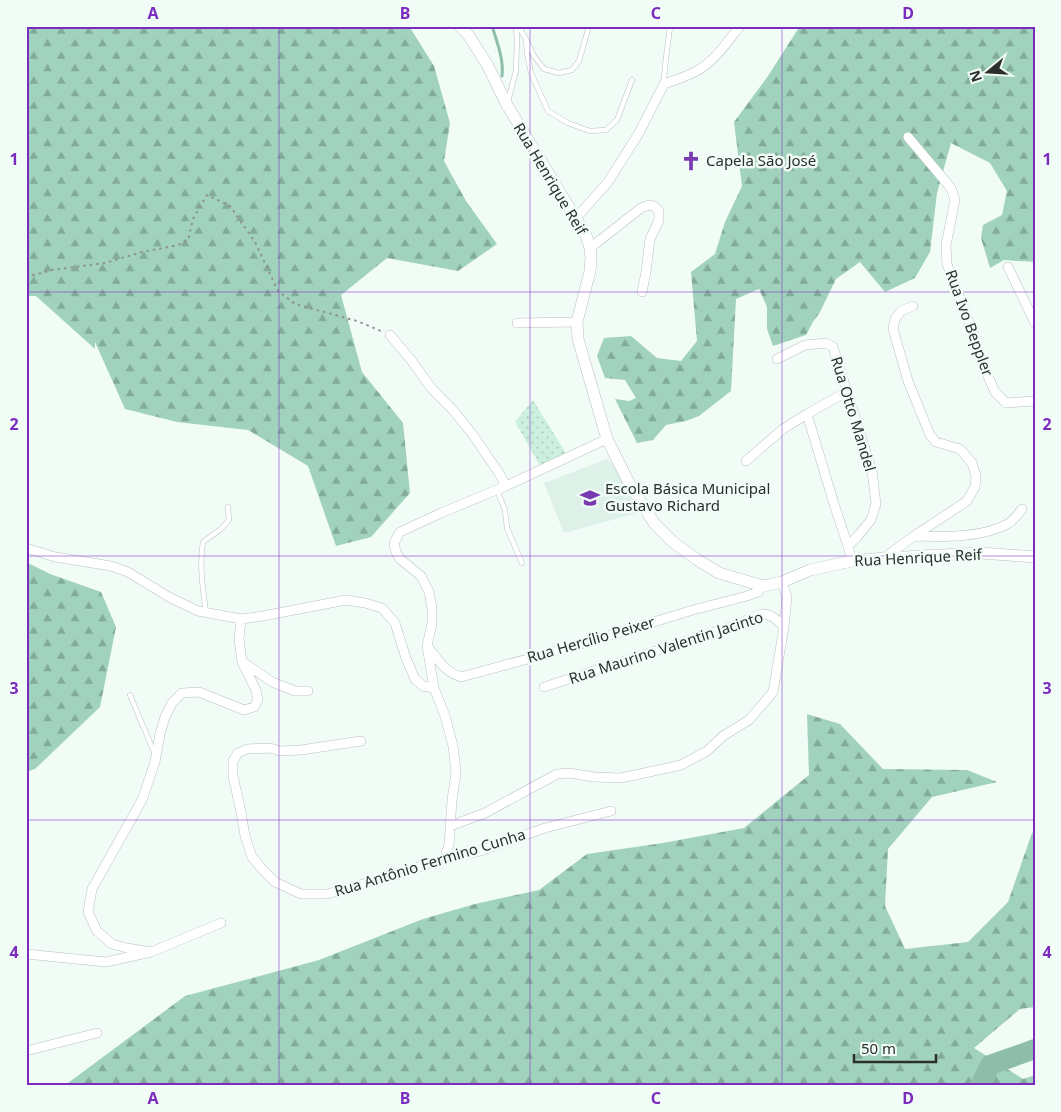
<svg xmlns="http://www.w3.org/2000/svg" width="1061" height="1112" font-family="'Noto Sans',sans-serif">
<defs>
<pattern id="forest-firs" width="22" height="20" patternUnits="userSpaceOnUse" patternTransform="scale(1.25)"><rect width="22" height="20" fill="#a1d2bd"/><path d="M5 1l3.5 6h-7zM16 11l3.5 6h-7z" fill="#83ab9a"/></pattern>
<pattern id="park-dots" width="8" height="8" patternUnits="userSpaceOnUse" patternTransform="scale(1.25)"><rect width="8" height="8" fill="#ccf0e0"/><path d="M2 2h.1M6 6h.1" fill="none" stroke="#afcec0" stroke-width="1.8" stroke-linecap="round"/></pattern>
</defs>
<rect width="100%" height="100%" fill="#f1fcf7"/>
<path fill="#def1e9" d="M607 459 614 465 638 513 564 533 544 483Z"/>
<path fill="url(#forest-firs)" d="M26 26H409L434 66 450 123 444 161 466 201 497 244 458 271 387 258 341 295 362 372 403 423 410 493 371 537 336 546 308 466 248 430 177 422 125 409 95 342V349L36 296H26Z
M800 26H1035V262L1004 260 990 268 981 238 983 225 1002 215 1007 191 990 163 951 143 937 193 930 252 915 278 885 292 860 262 836 279 819 314 814 320 806 335 773 346 767 329V307L759 289 736 299 731 391 699 416 686 421 666 425 653 440 637 443 615 399 629 401 636 398 625 380 605 378 597 356 604 338 631 336 657 358 681 361 697 341 691 272 715 254 725 222 742 186 734 122 768 76Z
M26 562 50 574 101 592 116 627 100 707 35 769 26 772Z
M807 714 840 724 883 769 967 770 997 782 932 797 888 849 885 906 905 949 968 942 1008 902 1032 833 1035 831V1007L1020 1009 974 1048 1023 1079 1035 1075V1086H64L185 996 319 960 423 919 475 904 539 890 587 854 663 843 744 828 809 775Z"/>
<path fill="url(#park-dots)" d="M533 400 567 455 541 467 515 422Z"/>
<g fill="none" stroke-linecap="round" stroke-linejoin="round">
<path stroke="#8ebea9" stroke-width="3" d="M492 26C497 42 504 60 502 76"/>
<path stroke="#8ebea9" stroke-width="20" d="M980 1086 990 1065 1035 1049"/>
<defs>
<path id="service" d="M518 26 526 39 534 56 544 69 559 73 572 70 579 61 589 26
M526 39 527 53 531 73 548 111 568 123 590 131 606 130 617 120 632 80
M664 84C664 65 668 46 670 26
M508 101 516 71 517 40 516 26
M497 490 505 510 507 528 522 563
M206 613C203 589 199 565 203 542L221 529 229 520 228 507
M130 695 154 752"/>
<path id="minor" d="M908 137 951 188 955 200 946 245 947 264 973 333 979 356 995 392 1006 403 1035 401
M576 218 608 182 639 133 664 84C676 80 689 76 700 69 716 59 728 41 740 26
M590 248 641 208 649 205 654 206 659 211V220L650 239 646 272 642 292
M1008 267 1035 323
M517 323 577 322
M390 335 411 360 432 389 453 410 473 435 499 473 506 486
M777 359 805 345 826 343 833 347 872 471 876 504 871 520 857 537 848 546 852 561
M807 414 834 504 848 546
M746 461 783 429 807 414 848 391
M914 536C942 537 984 538 1009 523 1014 520 1018 514 1022 509
M26 548 55 557 111 566 128 572 169 597 198 611 241 619 263 616 346 600 365 603 382 608 395 623 406 658 415 679 423 686 434 688
M884 558 914 536 967 501 975 487 976 476 972 463 960 449 936 442 930 435 908 381 893 329 895 319 901 311 913 306
M428 647C438 660 445 672 461 677L572 647 693 610 747 596 758 592 763 586
M243 662 272 682 295 691H308
M544 687 733 626 761 614C771 613 778 621 784 627
M361 741 301 750 280 751 270 748 247 749 238 753 233 761V776L241 812 245 836 252 857 262 869 275 882 301 894H327L360 885 444 859 480 851 545 828 611 811
M450 826 485 813 557 774 569 773 594 777 621 778 681 765 707 751 723 736 749 720 773 692 784 627 787 597 782 582
M444 859 449 845 452 800 456 773 453 746 445 716 434 688 427 646 432 623V608L429 592 421 576 400 559 396 552 394 543 400 532 441 513 506 486 607 439
M151 952 127 948 112 944 97 931 88 912 92 889 142 800 155 762 160 734 165 717 172 703 182 693 199 692 244 710 254 707 258 700 256 690 242 662 239 639 241 619
M26 954 106 962 151 952 221 923
M26 1051 97 1033"/>
<path id="tertiary" d="M460 26 469 36 488 66 507 105 586 235 590 248 591 258 590 271 577 322 578 339 607 439 629 483 654 523 673 542 696 559 719 573 763 586 782 582 810 570 852 561 884 558 981 553 1035 557"/>
</defs>
<use href="#service" stroke="#b8c2be" stroke-width="5.5"/>
<use href="#minor" stroke="#b8c2be" stroke-width="10"/>
<use href="#tertiary" stroke="#b8c2be" stroke-width="12"/>
<path stroke="#8d9491" stroke-width="2" stroke-dasharray="2.5 4" stroke-linecap="butt" d="M26 277 52 270 105 263 142 252 178 245 188 240 193 219 207 195 230 206 255 242 278 291 295 304 357 321 381 331"/>
<use href="#service" stroke="#fff" stroke-width="4.5"/>
<use href="#minor" stroke="#fff" stroke-width="9"/>
<use href="#tertiary" stroke="#fff" stroke-width="11"/>
</g>
<path fill="none" stroke="#7b2cbf" stroke-width="1" stroke-opacity="0.55" d="M279 26V1086M530 26V1086M782 26V1086M26 292H1035M26 556H1035M26 820H1035"/>
<defs>
<symbol id="church-bare" viewBox="-9 -9 18 18"><path d="M-1.2-6h2.4v3.5h3.3v2.4h-3.3V6h-2.4V-.1h-3.3v-2.4h3.3Z" fill="#793bb0" stroke="#f1fcf7" stroke-width="2.5" paint-order="stroke"/></symbol>
<symbol id="school-bare" viewBox="-9 -9 18 18"><path d="M0-5L7-2L0 1L-7-2ZM-4 1L0 2.5L4 1V4Q0 6-4 4Z" fill="#793bb0" stroke="#f1fcf7" stroke-width="2.5" paint-order="stroke"/></symbol>
</defs>
<g fill-rule="evenodd">
<use href="#church-bare" x="677" y="147" width="28" height="28"/>
<use href="#school-bare" x="576" y="484" width="28" height="28"/>
</g>
<g text-anchor="middle" stroke-width="5" stroke-linejoin="round" paint-order="stroke">
<g font-size="15" fill="#2b2f2d" stroke="#f1fcf7" text-anchor="start">
<text x="706" y="166">Capela São José</text>
<text x="605" y="494">Escola Básica Municipal<tspan x="605" dy="17">Gustavo Richard</tspan></text>
</g>
<g font-size="15" fill="#2b2f2d" stroke="#f1fcf7">
<text transform="translate(550 179) rotate(59)" y="5">Rua Henrique Reif</text>
<text transform="translate(969 323) rotate(70)" y="5">Rua Ivo Beppler</text>
<text transform="translate(853 414) rotate(73)" y="5">Rua Otto Mandel</text>
<text transform="translate(918 558) rotate(-3)" y="5">Rua Henrique Reif</text>
<text transform="translate(591 640) rotate(-16)" y="5">Rua Hercílio Peixer</text>
<text transform="translate(666 648) rotate(-18)" y="5">Rua Maurino Valentin Jacinto</text>
<text transform="translate(430 863) rotate(-17)" y="5">Rua Antônio Fermino Cunha</text>
</g>
</g>
<rect width="1061" height="1112" fill="none" stroke="#f1fcf7" stroke-width="55"/>
<g transform="translate(988 72) rotate(252)" stroke="#f1fcf7" stroke-width="4" paint-order="stroke">
<path d="M0-4L9 19L0 12L-9 19Z" fill="#2b2f2d"/>
<text y="-8" font-size="14" font-weight="bold" text-anchor="middle" fill="#2b2f2d">N</text>
</g>
<path d="M854 1054v8h82v-8" fill="none" stroke="#2b2f2d" stroke-width="2.5"/>
<text x="861" y="1054" font-size="15" fill="#2b2f2d" stroke="#f1fcf7" stroke-width="4" paint-order="stroke">50 m</text>
<rect x="28" y="28" width="1006" height="1056" fill="none" stroke="#7b2cbf" stroke-width="2"/>
<g font-size="16" text-anchor="middle" font-weight="bold" fill="#7b2cbf">
<text x="153" y="19">A</text>
<text x="405" y="19">B</text>
<text x="656" y="19">C</text>
<text x="908" y="19">D</text>
<text x="14" y="165">1</text>
<text x="1047" y="165">1</text>
<text x="14" y="430">2</text>
<text x="1047" y="430">2</text>
<text x="14" y="694">3</text>
<text x="1047" y="694">3</text>
<text x="14" y="958">4</text>
<text x="1047" y="958">4</text>
<text x="153" y="1104">A</text>
<text x="405" y="1104">B</text>
<text x="656" y="1104">C</text>
<text x="908" y="1104">D</text>
</g>
</svg>
